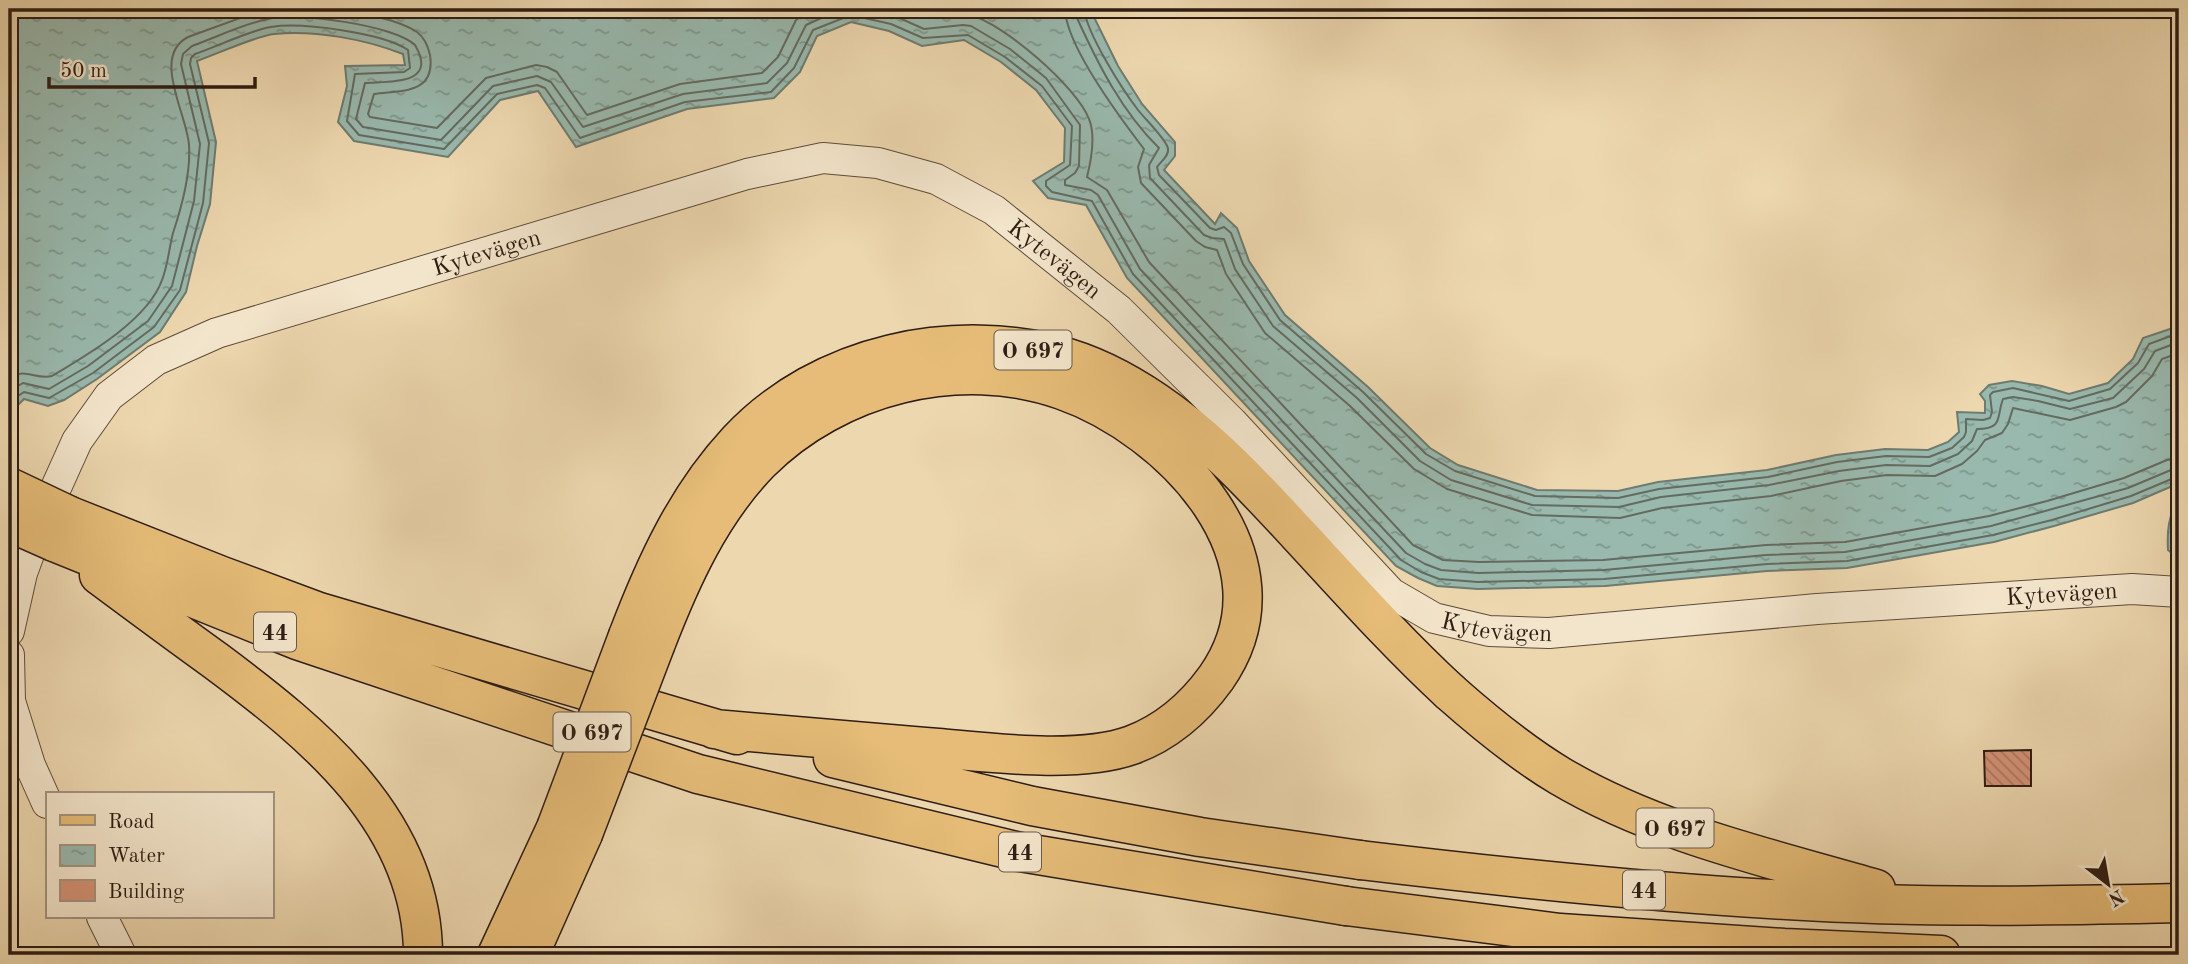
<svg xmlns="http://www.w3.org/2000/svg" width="2188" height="964" font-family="'Old Standard TT',serif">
<defs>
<pattern id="water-ripples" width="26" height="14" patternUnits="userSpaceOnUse" patternTransform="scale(1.75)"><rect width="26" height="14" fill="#99b9ae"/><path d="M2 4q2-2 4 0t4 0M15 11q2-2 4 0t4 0" fill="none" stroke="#7d968c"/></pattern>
<pattern id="building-back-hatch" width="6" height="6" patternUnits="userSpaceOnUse" patternTransform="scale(1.75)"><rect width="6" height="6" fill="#d39276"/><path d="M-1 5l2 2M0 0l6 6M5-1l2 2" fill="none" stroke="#ac7760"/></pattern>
</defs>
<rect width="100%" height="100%" fill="#edd7af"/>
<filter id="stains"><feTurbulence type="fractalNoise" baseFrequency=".00286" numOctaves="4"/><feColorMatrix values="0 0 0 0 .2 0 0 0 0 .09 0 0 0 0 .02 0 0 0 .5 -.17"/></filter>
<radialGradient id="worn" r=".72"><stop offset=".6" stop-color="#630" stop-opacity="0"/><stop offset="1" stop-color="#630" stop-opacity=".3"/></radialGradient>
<path fill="url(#water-ripples)" stroke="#6e7b70" stroke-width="2" d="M9 9H1090L1118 66 1142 104 1175 142V156L1164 170 1215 224 1221 213 1237 228 1249 261 1285 315 1368 387 1430 448 1458 465 1537 490 1618 491 1658 482 1767 470 1836 455 1885 449 1928 450 1948 442 1959 432 1957 412 1985 413V401L1980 394 1989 385 2012 381 2042 386 2069 394 2108 383 2133 359 2143 338 2179 326V486L2177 484 2133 503 2054 526 1994 542 1847 568 1767 571 1605 586 1478 589 1437 586 1418 578 1396 566 1127 278 1086 205 1048 198 1033 181 1064 162 1065 128 1036 90 1001 62 964 40 922 46 889 31 851 22 817 36 800 72 774 98 687 109 576 147 538 91 500 100 448 157 354 141 338 122 347 86 345 66 405 65 403 54C364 39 316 30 274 34 256 36 217 54 197 61L216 142 210 204 197 246 186 292 160 332 97 379 64 400 48 406 24 399 9 414Z
M2179 500V559L2168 550C2167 532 2168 515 2179 500Z"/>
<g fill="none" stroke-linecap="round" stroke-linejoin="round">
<path stroke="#646b60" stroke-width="2" d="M328 9C356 14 392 16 417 32 425 38 428 46 430 55 436 95 400 90 374 94L368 114 370 117 437 128 486 78 536 65 547 67 557 72 587 115 680 84 762 73 778 57 796 20 813 9
M864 9 895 16 924 29 963 25 971 26 1010 49 1046 78 1080 125 1079 166 1075 173 1065 180V185L1091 190 1098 195 1140 269 1406 553 1425 564 1441 570 1478 573 1604 570 1766 555 1845 552 1991 526 2128 488 2171 470 2179 469
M903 9C911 12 920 18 928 18 942 19 957 12 970 15 1003 23 1077 87 1089 119 1096 136 1091 161 1087 177L1107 190 1149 262 1413 545 1443 560 1479 562 1603 560 1766 545 1845 542 1989 516 2047 501 2124 478 2167 460 2179 458
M1065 9C1066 46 1121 119 1144 149L1138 167 1141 183 1196 241 1205 247 1217 250 1226 274 1265 333 1350 406 1414 469 1447 489 1532 515 1620 518 1662 508 1771 496 1841 481 1887 475 1935 476 1962 464 1977 451 1985 440 2002 433 2008 424 2013 408 2070 420 2116 407 2126 402 2152 376 2162 359 2179 353
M1075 9 1077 18C1098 64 1122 112 1159 148L1149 165 1150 178 1204 235 1212 238 1224 239 1235 269 1273 326 1357 398 1420 461 1451 480 1532 505 1619 507 1661 497 1769 485 1839 471 1886 465 1930 466 1958 454 1972 441 1977 429C2004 429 1996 417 2003 399L2013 397 2038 401 2070 409 2113 398 2144 369 2155 351 2179 342
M1084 9C1087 34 1122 89 1138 110 1144 118 1168 141 1168 149 1169 156 1161 161 1157 167L1159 175 1210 228 1216 230 1224 227 1231 233 1243 264 1280 320 1363 392 1426 454 1455 471 1535 496 1618 498 1659 489 1768 477 1837 462 1886 456 1929 457 1952 448 1964 437 1966 432V419L1983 420 1990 418 1992 412 1990 395 1993 392 2013 388 2069 401 2110 389 2138 363 2149 344 2179 333
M9 377C27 368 36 380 52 376 87 355 148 320 162 280 168 265 169 248 173 233 182 206 191 173 189 145 187 114 151 56 188 37L265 9
M9 391 23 383 49 389 88 366 148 321 172 286 194 201 200 144 181 64 183 54 192 46C217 37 243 24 268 19 297 12 394 25 415 45 439 86 388 81 365 83L356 119 363 127 441 140 493 86 537 76 551 82 583 127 683 94 767 83 787 63 806 25 841 9
M9 402 24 392 49 398 93 373 154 327 180 290 203 203 209 143 190 64 191 58 195 54C216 47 251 30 271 27 302 22 383 33 408 50L410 68 404 72 355 74 347 121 359 135 444 149 497 94 537 85 545 88 580 138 685 102 771 92 794 68 813 30 851 15 891 24 923 38 968 35 1005 57 1042 86 1072 126 1070 165 1046 181V186L1052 192 1092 201 1133 274 1401 560 1421 572 1439 579 1478 582 1604 579 1767 564 1847 561 1993 535 2052 520 2131 496 2174 478H2179"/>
</g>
<path fill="url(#building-back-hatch)" stroke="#2e1d13" stroke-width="2" d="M2031 750V786H1985L1984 751Z"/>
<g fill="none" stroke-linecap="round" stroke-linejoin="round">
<defs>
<g id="street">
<path id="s1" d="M9 631 22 573 41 521 77 441 109 396 156 360 217 333 747 174 823 158 878 163 936 179 994 210 1119 310 1232 422 1391 593 1434 618 1489 631 1549 633 1817 609 2132 589 2179 592"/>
<path d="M9 655 10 701 30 765 47 803"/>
<path d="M102 917 121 955"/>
</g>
<path id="primary" d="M70 516 222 576 319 612 737 735
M54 542 297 640 698 774 1020 852 1346 906
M99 575C138 604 177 633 216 661 314 734 423 822 423 955
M628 636C655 565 686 497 738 441 820 353 955 325 1068 358 1104 369 1140 390 1170 412 1218 447 1257 490 1297 533 1347 587 1396 642 1450 692
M656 643C681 578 711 512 760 462 837 385 959 354 1062 390 1171 428 1299 560 1216 678 1195 707 1167 732 1132 745 1079 764 994 753 938 748 863 742 788 735 714 729
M833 758 1032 806 1200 837 1360 860
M497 955 556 828
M529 955 583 834"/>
<path id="highway" d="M1450 692C1485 723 1520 752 1560 776 1656 833 1770 858 1876 889
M1360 860C1502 877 1644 892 1787 900 1918 908 2049 906 2179 903
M1346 906 1560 933 1784 948 1941 955"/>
</defs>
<use href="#street" stroke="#5e4c3a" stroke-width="32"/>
<use href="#primary" stroke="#2e1d13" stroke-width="41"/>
<use href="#highway" stroke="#2e1d13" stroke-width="41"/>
<use href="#street" stroke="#f3e5cb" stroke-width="30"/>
<use href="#primary" stroke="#e6bc78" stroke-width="38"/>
<use href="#highway" stroke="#e6bc78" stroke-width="38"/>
<defs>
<path id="primary-bridge" d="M9 487 70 516
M9 522 54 542
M556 828 628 636
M583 834 656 643"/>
</defs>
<use href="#primary-bridge" stroke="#2e1d13" stroke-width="41" stroke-linecap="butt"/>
<use href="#primary-bridge" stroke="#e6bc78" stroke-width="38"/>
</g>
<g text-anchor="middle" stroke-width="7" stroke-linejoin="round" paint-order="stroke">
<g fill="#f3e5cb" stroke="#69594a" stroke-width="2">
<rect x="994.5" y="330.5" width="77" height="39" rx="5"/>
<rect x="254" y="612.5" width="42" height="39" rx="5"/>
<rect x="553.5" y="712.5" width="77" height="39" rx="5"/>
<rect x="1636.5" y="808.5" width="77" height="39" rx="5"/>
<rect x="999" y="832.5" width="42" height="39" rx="5"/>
<rect x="1623" y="870.5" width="42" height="39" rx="5"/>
</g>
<g font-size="23" font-weight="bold" fill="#2e1d13">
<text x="1033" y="358">O 697</text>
<text x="275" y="640">44</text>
<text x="592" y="740">O 697</text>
<text x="1675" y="836">O 697</text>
<text x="1020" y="860">44</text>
<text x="1644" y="898">44</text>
</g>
<g font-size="24" fill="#2e1d13" stroke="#f3e5cb">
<text dy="8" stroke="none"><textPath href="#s1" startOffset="665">Kytevägen</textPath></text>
<text dy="8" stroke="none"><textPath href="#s1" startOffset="1274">Kytevägen</textPath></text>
<text dy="8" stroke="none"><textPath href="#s1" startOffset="2429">Kytevägen</textPath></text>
<text dy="8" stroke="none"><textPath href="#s1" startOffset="1862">Kytevägen</textPath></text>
</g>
</g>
<rect width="2188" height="964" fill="none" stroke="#edd7af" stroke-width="35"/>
<rect x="10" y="10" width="2167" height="943" fill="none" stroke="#2e1d13" stroke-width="3.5"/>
<rect x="18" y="18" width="2153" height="929" fill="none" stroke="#2e1d13" stroke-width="2"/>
<rect x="46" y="792" width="228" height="126" fill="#f3e5cb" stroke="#a49581" stroke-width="2"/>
<rect x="60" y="815" width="35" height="10" fill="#e6bc78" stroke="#a49581" stroke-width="2"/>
<text x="108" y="828" font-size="21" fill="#2e1d13">Road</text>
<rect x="60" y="845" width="35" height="21" fill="url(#water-ripples)" stroke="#a49581" stroke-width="2"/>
<text x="108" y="862" font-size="21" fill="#2e1d13">Water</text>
<rect x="60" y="880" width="35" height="21" fill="#d39276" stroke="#a49581" stroke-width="2"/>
<text x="108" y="898" font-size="21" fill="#2e1d13">Building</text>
<g transform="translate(2108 884) rotate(149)" stroke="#f3e5cb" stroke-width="5" paint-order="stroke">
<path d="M0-5L12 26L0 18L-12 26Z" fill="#2e1d13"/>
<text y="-10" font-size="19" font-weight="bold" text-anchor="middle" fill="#2e1d13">N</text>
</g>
<path d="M49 77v10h206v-10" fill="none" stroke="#2e1d13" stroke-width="3.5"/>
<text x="60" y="77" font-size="21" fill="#2e1d13" stroke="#f3e5cb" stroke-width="5" paint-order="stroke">50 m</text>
<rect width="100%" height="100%" filter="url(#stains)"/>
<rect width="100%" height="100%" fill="url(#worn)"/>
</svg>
